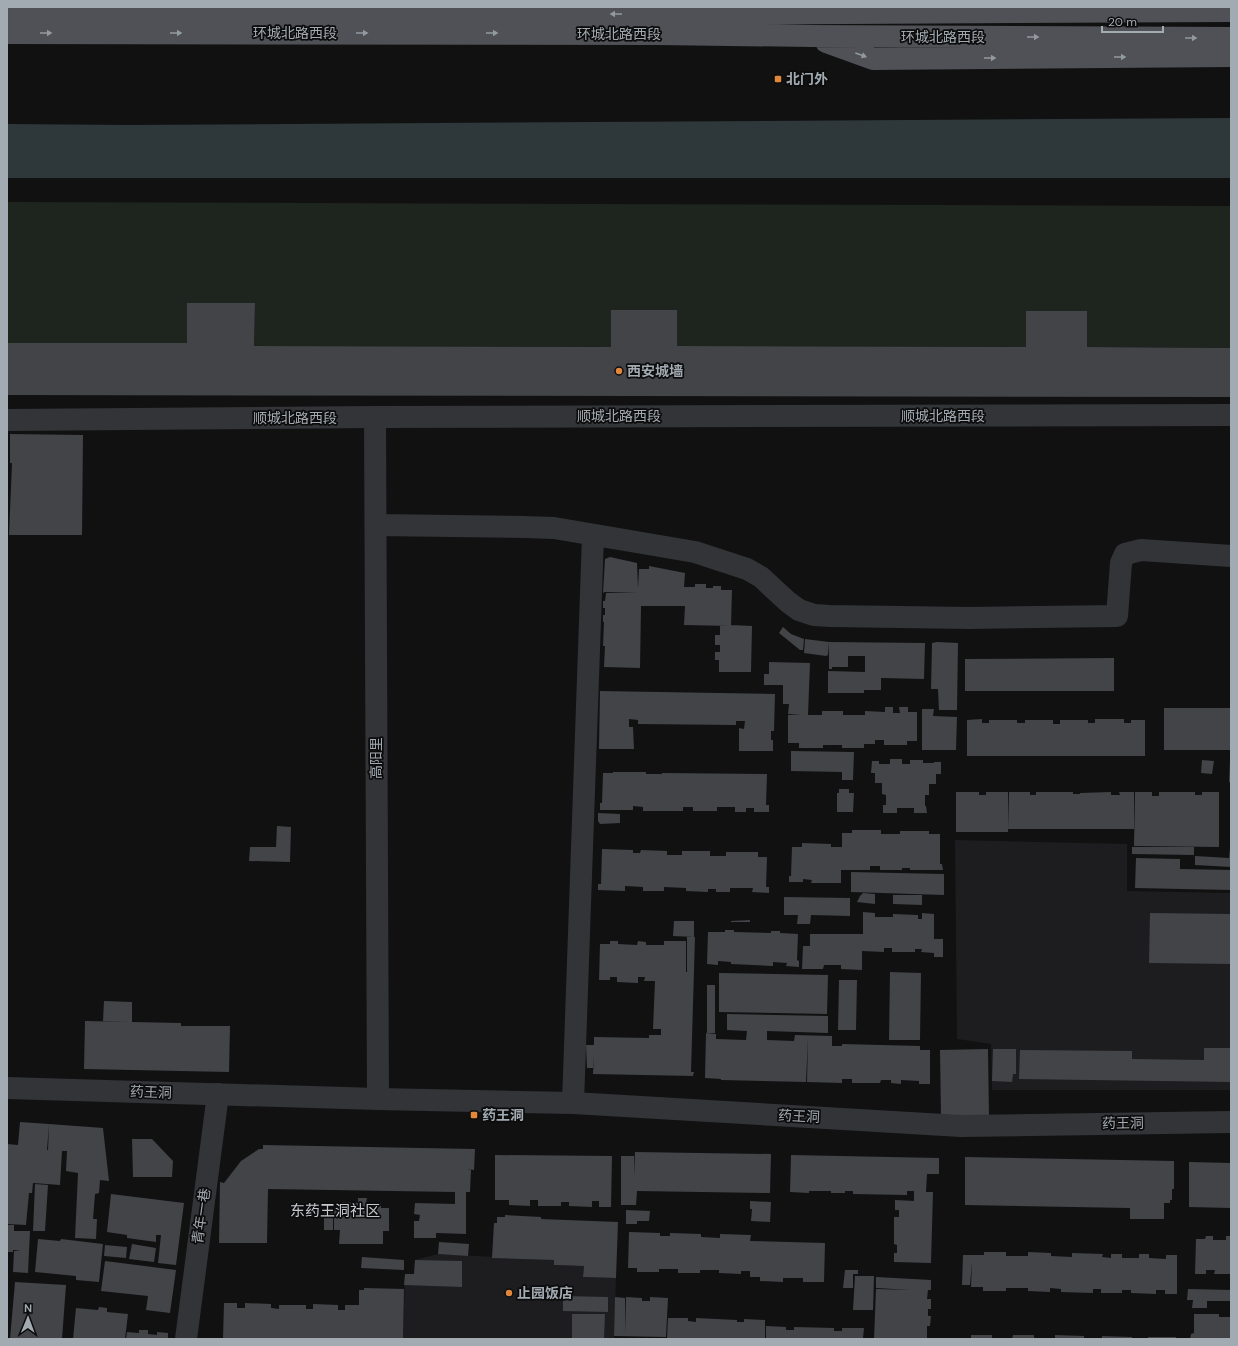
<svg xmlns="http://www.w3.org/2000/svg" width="1238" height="1346" font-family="'DM Sans','Noto Sans SC',sans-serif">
<rect width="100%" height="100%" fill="#111112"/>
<path fill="#1d1d1f" d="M955 840 1127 844V891L1231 893V1090H992L991 1044 957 1039Z
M438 1254 554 1260V1265L584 1266 583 1277 616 1278 614 1339H403L405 1274H414L415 1260Z"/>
<path fill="#1e241e" d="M7 202 1231 206V348L1087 347V311H1026V347L677 346V310H612L611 347 254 346 255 304 187 343H7Z"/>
<path fill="#2e383b" d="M1231 118V178H7V124L128 125Z"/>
<path fill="#424448" d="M187 303H255L254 346 611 347V310H677V346L1026 347V311H1087V347L1231 348V397L7 395V343H187Z
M10 434 83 435 82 535H9L12 463H10Z
M610 557 637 563 638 588 639 569H649V566L685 573 684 587H695V584H706V588H713V586H721V590H732L731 626 684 625 685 606H641L640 668 604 667 605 646H603L604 622H603V615H605V608H603V601H605L606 593H638L605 592 603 593 605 559Z
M731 625 752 626 751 672H719V660H715V652H720V645H715V635H720V626H731Z
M783 627 791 634 804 639 803 650H800L779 633Z
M805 639 829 642 828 655 826 656 804 653Z
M829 642 925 643 924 679 881 678V690H864V693H828V671L865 672V656H848V667H832V669H829Z
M937 642 958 643 957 710H939L938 689H931L932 643Z
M1114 658V691H965V659Z
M769 662 810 663 808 715H822V711H843V715H865V711L885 712V707H893V713H900L899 707H908V712H917V741H907V745H884V740H875V744H864V748H842V745H823V748H799V743H788V715H801L788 714 789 704H783V685H764V674H769Z
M600 691 775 694 774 731H771V740H773V751H739V728L744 729 745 721H736V725L638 724V720L629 719V727H633L634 749H599Z
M1164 708H1231V750H1164Z
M922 709H934L933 716 957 717 956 750H922Z
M982 719V723H989V720H1017V723H1025V720H1053V724H1060V720H1088V723H1095V719H1124V723H1131V720H1145V756H967V720Z
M791 751 854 752 853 780H842V772L791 771Z
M890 759H902V764H910V760H923V763H934V762H941V774H936V784H929V795H925V806H926L927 813H914V808H897V813H883V805H886V795L882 794V783H875V773H871L872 761H879V764H890Z
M1202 760 1214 761 1212 774 1201 773Z
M1230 761H1231V782H1229Z
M613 772H646V774H662V773L767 774 766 805H769V812H754V808H746V812H735V807H717V811H693V807H683V811H643V807L633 806V810H600V803H602L603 773H613Z
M839 789H849V793H854L853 812H837V793H839Z
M956 792H979V795H986V792H1008V832H956Z
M1009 792H1030V795H1036V792H1073V794H1080V793L1111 792V795H1120L1119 792H1134V829H1008Z
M1135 792H1152V796H1159V792H1195V795H1202V792H1219V847L1134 846Z
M598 813 620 814V823L600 824 598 821Z
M277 826 291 827 290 862 249 861 250 847H276Z
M852 830H881V834H900V831H929V834H940V864H942L943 870H910V868H902V870H880V866H870V870H841V883H811L812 880 803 879V882H789V876H791L792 847H802V843L831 844V847H842V833H852Z
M1132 847H1194V855L1132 854Z
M1230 848H1231V867L1195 865V856L1229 858Z
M602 849 633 850V853H640L641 850 667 851V855H682V851H710V856H726V852H758V857H767L766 887H769V893L752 892 753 888H730V892H716V889H708V892L686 891V888L664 887V891H643V887L625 886V891L598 890V884H601Z
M1136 858 1180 859V869L1231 870V890L1135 888Z
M851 872 944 874V895L851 892Z
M863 893 875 894V904L857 902 860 896Z
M893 895H922V905L893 904Z
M784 897 850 898V916L811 915 810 924H797L798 915H784Z
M863 912 875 913V917H893V914L918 915V919H922V913L934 914V939H943V957H934V953L921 952 922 949H915V952H892V948H884V952L862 951V970L841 969V965H824L823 969H802L803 946H810V934H863Z
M1150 913 1231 914V964L1149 963Z
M750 920V922H731V921Z
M674 921H694V937L673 936Z
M725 930H734V932L771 933V931H780V933L798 934 797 960 799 961V967L786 966 787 963 773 962V966L731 964V962L718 961V965L707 964 708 932H725Z
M687 937H695L691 1072H694L693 1076 593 1074 594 1054 593 1068H587L586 1045H594V1037L649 1038V1035H661V1029H653L655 981H644L645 977H638V983L617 982V977H610V980H599L600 944H610V941H618V944L637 945 638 941 646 942V945H664V941H686V972H687Z
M890 972 921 973 920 1040H889Z
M719 973 828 975 827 1014 719 1012Z
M839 980H857L856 1030H838Z
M707 985H715V1033H707Z
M104 1001 132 1002V1022L103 1021Z
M727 1014 828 1016V1033L767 1031V1040L794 1041 795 1035 832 1036V1046H842V1044L920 1046V1050H930V1084H919V1081L901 1080V1084L891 1083V1080H881L880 1083H852V1079H842V1083L807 1082 808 1037 806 1082 721 1080V1079L705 1078 706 1033 716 1034V1039L746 1040 747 1031 727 1030Z
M85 1021 181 1023V1026H230L229 1072 84 1069Z
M1204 1048H1231V1082L1019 1079 1020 1050 1132 1051V1059L1204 1060Z
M988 1049 989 1118H941L940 1050Z
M993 1049H1016V1074H1013L1012 1082 992 1081Z
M20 1122 49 1124 47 1150H48L49 1124 103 1128 109 1181 100 1180 99 1193 95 1194 93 1219H97L96 1239 75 1238 78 1173 66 1171 67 1151H62L60 1185 33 1183 32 1193H29L26 1225 7 1224V1144L18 1145Z
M132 1139H152L173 1161 172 1177H133Z
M263 1145 475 1149 474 1170 467 1169 471 1170 470 1192H466V1234L436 1233V1238H414V1221H419L420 1215 414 1214 415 1203 455 1204V1192L268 1189 267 1243H219L220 1182 224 1183 241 1161 259 1149H263Z
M635 1152 771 1154 770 1193 637 1191 636 1205H621V1156H634V1176Z
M495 1155 612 1156 611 1207H599V1201H592V1207L569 1206V1202H561V1206H538V1200H530V1206L509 1205V1200H495Z
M791 1155 939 1158V1174H927L926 1192H933L931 1263 894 1262V1253H897V1245L894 1244V1217H899V1210H895V1200L914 1201V1191H907V1195L853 1194V1191H845V1193H831V1191H809V1193L790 1192Z
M965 1157 1174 1161V1189H1172V1200H1170V1203H1164V1219H1130V1208L965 1205Z
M1189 1162 1231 1163V1208L1189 1207Z
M35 1184 48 1185 45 1231H33Z
M111 1194 184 1203 176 1265 158 1263 161 1235H156V1242L127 1238V1235L107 1232Z
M358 1198H367L366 1203H381V1208H389V1231H383V1244H339L340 1230H334V1207H342V1202L358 1203Z
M750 1201 771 1202 770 1222 751 1221 752 1209H750Z
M324 1209 333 1210V1230H324Z
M626 1210 650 1211 649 1221H637V1224H626Z
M505 1215 541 1217V1219L618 1222 616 1278 583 1277 584 1266 554 1265V1260L492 1258 494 1223H497V1217H505Z
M7 1225H14V1231H30L28 1273 13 1272 14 1251 21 1250H13V1252H7Z
M629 1232 660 1233V1236H670V1233L701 1234V1237L720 1238V1234L751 1235 750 1241 825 1243 824 1282H803V1278H783V1282L760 1281V1277H750V1271H741V1274L719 1273V1270H700V1273H678V1269H659V1272H637V1268H628Z
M1206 1236H1213V1240H1226V1236H1231V1274H1214L1215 1270H1206V1274H1195L1196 1239H1205Z
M38 1239 60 1241 61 1239 103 1244 99 1282 76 1280V1276L35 1272Z
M439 1242 469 1244 468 1256 438 1254Z
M132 1244 156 1248 154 1262 129 1259Z
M105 1245 127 1247 126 1258 104 1256Z
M984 1252H1006V1256H1028V1252L1051 1253V1256L1072 1257V1253L1103 1254 1102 1257 1111 1258V1254H1122V1258H1139V1254H1149V1258L1166 1259V1255H1177V1294H1165V1290H1156V1294L1131 1293V1290H1122V1293H1101V1289H1093V1293L1061 1292V1289L1050 1288V1292L1028 1291V1288H1006V1291H983V1287H971L972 1262 970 1285H962L963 1255H984Z
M362 1257 404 1260V1270L361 1268Z
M415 1260 462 1261V1287L404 1285 405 1274H414Z
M105 1261 176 1270 170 1313 146 1310 148 1296 101 1291Z
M845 1270H858V1274H853V1288H843Z
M855 1276H874L873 1310H853Z
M876 1277 931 1280V1290H928L927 1299H931V1309H928V1316H931L930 1326H927V1339H874L876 1289 911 1290 876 1288Z
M15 1282 66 1285 62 1339H10Z
M364 1288 404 1289 403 1339H223L224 1303H237V1308H245V1303L271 1304V1308L279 1309V1305H306V1309H313V1304L338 1305V1310H345V1305H359V1290H364Z
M1188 1289 1231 1290V1301H1207V1308H1192L1193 1300H1187Z
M563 1296 608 1297V1312L563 1311Z
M615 1297 625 1298V1334L626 1297 642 1298V1301H650V1297L668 1298 666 1337 614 1336Z
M99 1307 107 1308V1312L128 1314 125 1339H73L76 1308 98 1310Z
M572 1314H605L604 1339H572Z
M1194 1314H1219V1317H1231V1339H1190L1191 1334 1194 1333Z
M668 1318H688V1321L696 1322V1318L737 1320V1322H744V1319L765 1320V1339H667Z
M766 1326 786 1327V1330H794V1327L834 1328V1331H842V1328H864L863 1339H766Z
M139 1330H148V1334L157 1335V1332L168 1333V1339H126L127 1332 139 1333Z
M971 1335H992V1339H971Z
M1013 1335H1034V1339H1012Z
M1055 1335 1084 1336V1339H1055Z
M1102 1336 1132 1337V1339H1102Z
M1148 1337H1176V1339H1148Z"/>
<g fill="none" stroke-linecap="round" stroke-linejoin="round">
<path stroke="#323437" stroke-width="22" d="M375 417 378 1099
M376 525 524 527 554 528 695 552 747 569 761 577 788 602 799 610 814 615 830 616 969 618 1117 616 1121 563 1125 554 1141 550 1231 556
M573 1103 593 536
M186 1339 218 1094"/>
<path stroke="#323437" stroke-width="22" d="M7 420 375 417 1231 415
M7 1088 378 1099 573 1103 961 1126 1231 1122"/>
<path stroke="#4f5156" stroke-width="22" d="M7 13 655 14 1231 11
M7 33 657 34 812 36 1231 38
M826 42 873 59 1231 56"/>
</g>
<defs><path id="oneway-solid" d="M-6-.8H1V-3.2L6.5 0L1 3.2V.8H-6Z"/></defs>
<g fill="#9299a0">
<use href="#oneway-solid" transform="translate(616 14) rotate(-180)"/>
<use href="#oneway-solid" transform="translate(46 33)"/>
<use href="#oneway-solid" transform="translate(176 33)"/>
<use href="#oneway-solid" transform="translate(362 33)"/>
<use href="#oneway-solid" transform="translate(492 33)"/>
<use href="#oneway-solid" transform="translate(1033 37)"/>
<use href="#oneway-solid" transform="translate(1191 38)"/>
<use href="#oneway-solid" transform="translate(861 55) rotate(20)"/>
<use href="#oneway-solid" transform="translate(1120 57)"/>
<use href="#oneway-solid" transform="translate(990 58)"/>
</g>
<g fill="#e0873b" stroke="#0c0c0d" stroke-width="1.5">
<rect x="774" y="75" width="8" height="8" rx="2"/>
<circle cx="619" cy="371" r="4"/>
<rect x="470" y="1111" width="8" height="8" rx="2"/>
<circle cx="509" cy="1293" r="4"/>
</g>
<g text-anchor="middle" stroke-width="3.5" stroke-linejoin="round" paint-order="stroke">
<g font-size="14" fill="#a3abb2" stroke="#0c0c0d">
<text x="295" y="38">环城北路西段</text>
<text x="619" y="39">环城北路西段</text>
<text x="943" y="42">环城北路西段</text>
<text x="619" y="421">顺城北路西段</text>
<text x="943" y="421">顺城北路西段</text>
<text x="295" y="423">顺城北路西段</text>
<text transform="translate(376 758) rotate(-90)" y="5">高阳里</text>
<text transform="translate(151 1092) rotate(2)" y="5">药王洞</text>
<text transform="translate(799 1116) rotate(3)" y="5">药王洞</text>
<text transform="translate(1123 1123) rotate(-1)" y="5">药王洞</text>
<text transform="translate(201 1216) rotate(-82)" y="5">青年一巷</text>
</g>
<g font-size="14" font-weight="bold" fill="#a3abb2" stroke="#0c0c0d" text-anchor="start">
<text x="786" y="84">北门外</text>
<text x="627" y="376">西安城墙</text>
<text x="482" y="1120">药王洞</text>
<text x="517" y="1298">止园饭店</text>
</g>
<g font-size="15" fill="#c4c9ce" stroke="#0c0c0d">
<text x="335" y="1216">东药王洞社区</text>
</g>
</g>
<rect width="1238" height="1346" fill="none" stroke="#a3abb2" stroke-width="16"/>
<g transform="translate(28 1318) rotate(1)" stroke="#0c0c0d" stroke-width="3" paint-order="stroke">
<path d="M0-3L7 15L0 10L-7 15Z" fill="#a3abb2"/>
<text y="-6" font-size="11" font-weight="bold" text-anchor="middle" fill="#a3abb2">N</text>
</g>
<path d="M1102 26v6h61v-6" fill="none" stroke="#a3abb2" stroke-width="2"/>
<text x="1108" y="26" font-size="12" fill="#a3abb2" stroke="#0c0c0d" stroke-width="3" paint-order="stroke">20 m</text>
</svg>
